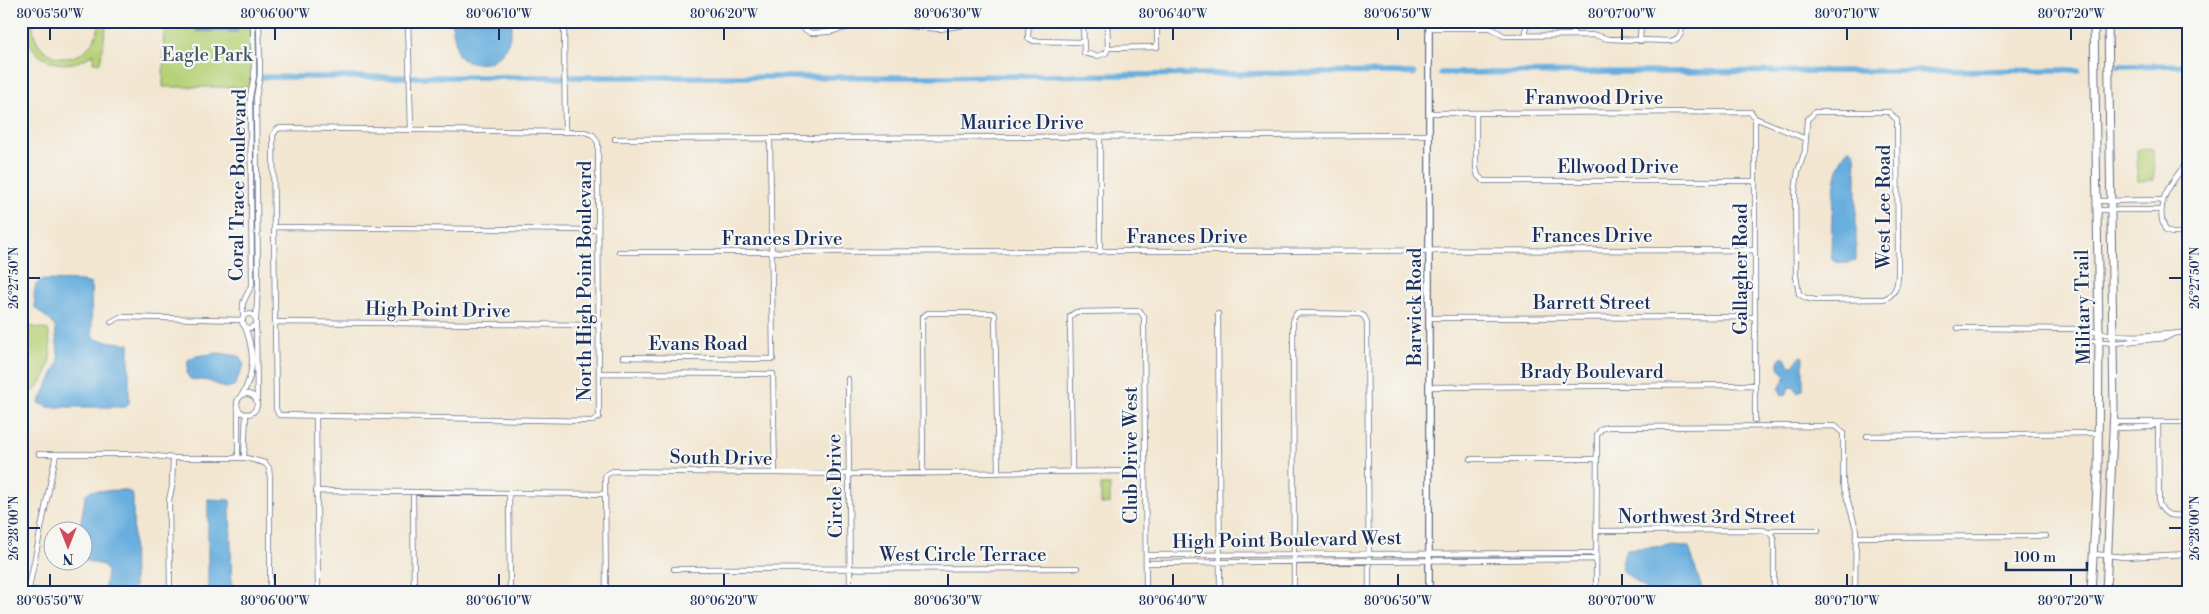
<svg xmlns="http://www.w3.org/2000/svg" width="2209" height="614" font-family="'Libre Bodoni',serif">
<rect width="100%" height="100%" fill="#f6f6f2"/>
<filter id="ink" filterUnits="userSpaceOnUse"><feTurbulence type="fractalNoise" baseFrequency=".02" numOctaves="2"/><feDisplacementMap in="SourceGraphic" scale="10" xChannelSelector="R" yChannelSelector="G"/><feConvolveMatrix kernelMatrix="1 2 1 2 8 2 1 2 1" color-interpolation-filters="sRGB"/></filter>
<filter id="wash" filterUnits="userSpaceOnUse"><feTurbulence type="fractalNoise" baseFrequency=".0096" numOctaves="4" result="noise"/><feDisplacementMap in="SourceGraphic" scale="20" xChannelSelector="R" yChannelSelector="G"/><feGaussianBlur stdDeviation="1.12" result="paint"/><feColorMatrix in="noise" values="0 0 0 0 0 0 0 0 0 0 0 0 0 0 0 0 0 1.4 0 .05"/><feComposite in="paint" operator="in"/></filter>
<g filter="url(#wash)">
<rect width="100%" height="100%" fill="#f2e6d0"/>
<path fill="#b7d177" stroke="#69806a" d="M26 21H33C30 64 91 76 100 21H107L100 63 93 62 94 53C66 76 23 61 26 21Z
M164 21H251L252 78 249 87H163Z
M2153 149 2154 180 2138 181 2137 150Z
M21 324 48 330C54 364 49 381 21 402Z
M1101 485H1110V504H1101Z"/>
<path fill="#68aede" stroke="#426e9e" d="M200 21H237V32L196 31Z
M451 21H512C513 43 497 70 472 62 466 61 461 60 458 55Z
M1850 148 1855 154 1856 174V260C1849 264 1840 264 1833 261L1831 255C1832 232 1830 160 1850 148Z
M41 280 82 281 91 284 92 335 98 340 129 344V402L126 407H49L39 403 59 362 55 327 51 321 35 308C35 298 31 287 41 280Z
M219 353 239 356 244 365 234 386 225 388 209 381 190 379 187 374 188 360 196 356Z
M1801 356 1803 357V390L1798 393 1795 387 1791 386 1786 394 1782 395 1779 389 1786 376 1778 367V361L1781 358H1785L1790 365H1793Z
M124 490 132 493 133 497 134 593H104L107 571 103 565 83 560 82 532 79 531 86 494 90 491Z
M208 499 230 500 232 593H208Z
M1667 546 1689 547 1703 593H1651L1621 570 1624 554 1627 549Z"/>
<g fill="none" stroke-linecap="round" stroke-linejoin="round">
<path stroke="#68aede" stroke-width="5.5" d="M2119 66 2188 65
M1441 73 2078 70
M262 77H924L1397 72 1414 74"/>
</g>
</g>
<g filter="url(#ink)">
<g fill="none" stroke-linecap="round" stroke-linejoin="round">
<defs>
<path id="minor" d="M408 21 411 129
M564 21 565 132
M800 21 802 28 811 33 828 32 858 25 876 23 940 29 988 21
M1029 21 1028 38 1034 41 1083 42
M1083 21 1084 53 1097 56 1106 53 1108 48 1157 47V21
M1526 21V35
M1573 21V35
M275 22H408
M564 22H755
M1107 22 1108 48
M1108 24 1157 23
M1429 28H1491L1504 36 1595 35 1608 39 1671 41C1682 38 1682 32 1682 21
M1640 41 1641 21
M1815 112H1889L1897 120 1898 262C1898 277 1900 293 1884 299L1815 300 1806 298 1799 294 1796 276 1795 192 1798 171 1805 151 1807 120Z
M1429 113 1751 112 1755 118
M1476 113V168L1478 176 1484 181H1755
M1755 118V420
M1755 118 1806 139
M281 128 565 132H585L593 135 598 143 599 417 592 421 279 415 276 409 273 135 277 129Z
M1100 137V252
M615 139 1429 135
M2188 161C2172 182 2152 203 2166 231L2172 233H2188
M2097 201 2162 200
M2097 210H2161
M275 227 598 230
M619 252 1755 250
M1218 314 1220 593
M242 321a7 7 0 1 1 14 0a7 7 0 1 1-14 0Z
M243 318V303L252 284 250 97 254 76 253 21
M1429 318 1755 317
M256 319 258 285 256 98 260 75 259 21
M111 322 120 317 243 320
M256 322 257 403
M276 322 599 325
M1958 328 2084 329C2117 339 2153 336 2188 332
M2093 341 2114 343 2165 338 2171 335
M623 357 773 359 770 139
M599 373 773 374 775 473
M848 379 850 593
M1429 387 1755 385
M237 404a10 10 0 1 1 20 0a10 10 0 1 1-20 0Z
M242 395C256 371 254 349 244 324
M316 417 318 593
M2114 422H2188
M2158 423 2159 503C2165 518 2174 516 2188 515
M2114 428 2150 427 2157 424
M1867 436 2099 433
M21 451H24
M39 454H139L173 458H246L265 463 269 468 270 479V593
M238 458V410
M244 458 246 414
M1471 459H1596
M1072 472 1070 316 1076 312 1140 311 1144 317 1146 593
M923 474 922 317 928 313H992L995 315 998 473
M316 491 605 494
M413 492 414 593
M509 493 510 593
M1596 531 1763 530 1770 533 1774 530H1818
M1770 533 1774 539V593
M1856 537 2046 536
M2093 554 2125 557 2188 554
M1146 555 1596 553
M1146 563 1596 559
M674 569 1077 568
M29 589 50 593
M28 593 56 454
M170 593 169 500 172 487 173 458
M606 593 605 478 606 475 613 471 849 474 1145 471
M1294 593 1293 319 1297 313 1359 314 1364 316 1367 322 1369 593
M1596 593 1597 435 1601 429 1608 427 1835 426 1843 433V484L1856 529 1855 593"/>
<path id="tertiary" d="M1429 21V593"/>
<path id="secondary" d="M2091 593 2098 469 2099 333 2094 21
M2106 593 2114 409 2108 21"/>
</defs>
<use href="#minor" stroke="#666f86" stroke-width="6"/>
<use href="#tertiary" stroke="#666f86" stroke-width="8"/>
<use href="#secondary" stroke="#666f86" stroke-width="9"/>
<use href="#minor" stroke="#fff" stroke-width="4.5"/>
<use href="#tertiary" stroke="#fff" stroke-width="5.5"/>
<use href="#secondary" stroke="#fff" stroke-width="7"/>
</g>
</g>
<path fill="none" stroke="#1b2f5e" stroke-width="2" d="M50 28V40M275 28V40M499 28V40M724 28V40M948 28V40M1173 28V40M1398 28V40M1622 28V40M1847 28V40M2071 28V40M28 278H40M2169 278H2182M28 528H40M2169 528H2182M50 574V586M275 574V586M499 574V586M724 574V586M948 574V586M1173 574V586M1398 574V586M1622 574V586M1847 574V586M2071 574V586"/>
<g text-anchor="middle" stroke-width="4.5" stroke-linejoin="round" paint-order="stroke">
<g font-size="19" fill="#425864" stroke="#f6f6f2">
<text x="207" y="61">Eagle Park</text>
</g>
<g font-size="19" fill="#1b2f5e" stroke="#f6f6f2">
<text x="1594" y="104">Franwood Drive</text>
<text x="1022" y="129">Maurice Drive</text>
<text x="1618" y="173">Ellwood Drive</text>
<text transform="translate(237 185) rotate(-89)" y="7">Coral Trace Boulevard</text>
<text transform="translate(1883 207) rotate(-90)" y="7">West Lee Road</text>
<text x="1592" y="242">Frances Drive</text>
<text x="1187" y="243">Frances Drive</text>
<text x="782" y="245">Frances Drive</text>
<text transform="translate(1740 269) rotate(-90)" y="7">Gallagher Road</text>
<text transform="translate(584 281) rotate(-90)" y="7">North High Point Boulevard</text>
<text x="1592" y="309">Barrett Street</text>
<text transform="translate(1414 307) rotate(-90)" y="7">Barwick Road</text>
<text transform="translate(2082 307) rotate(-91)" y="7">Military Trail</text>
<text transform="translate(438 309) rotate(1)" y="7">High Point Drive</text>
<text x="698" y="350">Evans Road</text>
<text x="1592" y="378">Brady Boulevard</text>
<text transform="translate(1130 455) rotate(-90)" y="7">Club Drive West</text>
<text transform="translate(721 457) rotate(1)" y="7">South Drive</text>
<text transform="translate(834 486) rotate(-91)" y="7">Circle Drive</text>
<text x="1707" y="523">Northwest 3rd Street</text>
<text transform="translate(1287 539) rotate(-1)" y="7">High Point Boulevard West</text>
<text x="963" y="561">West Circle Terrace</text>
</g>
</g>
<rect width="2209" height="614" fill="none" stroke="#f6f6f2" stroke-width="55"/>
<g transform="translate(68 546) rotate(180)"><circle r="24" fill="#f6f6f2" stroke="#9ea6b7"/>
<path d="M0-4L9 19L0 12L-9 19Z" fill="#d1495b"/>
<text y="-8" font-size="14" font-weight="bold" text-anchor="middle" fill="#1b2f5e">N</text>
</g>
<path d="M2006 562v8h81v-8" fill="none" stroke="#1b2f5e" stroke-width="2.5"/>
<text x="2014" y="562" font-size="15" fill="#1b2f5e" stroke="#f6f6f2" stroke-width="4" paint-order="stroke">100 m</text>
<rect x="28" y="28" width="2154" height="558" fill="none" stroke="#1b2f5e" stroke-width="2"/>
<g font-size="12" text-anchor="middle" fill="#1b2f5e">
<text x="50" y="18">80°05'50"W</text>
<text x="275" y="18">80°06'00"W</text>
<text x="499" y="18">80°06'10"W</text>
<text x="724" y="18">80°06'20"W</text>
<text x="948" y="18">80°06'30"W</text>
<text x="1173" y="18">80°06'40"W</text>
<text x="1398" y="18">80°06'50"W</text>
<text x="1622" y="18">80°07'00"W</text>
<text x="1847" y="18">80°07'10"W</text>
<text x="2071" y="18">80°07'20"W</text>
<text transform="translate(2195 278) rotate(-90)" y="4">26°27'50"N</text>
<text transform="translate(14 278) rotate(-90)" y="4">26°27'50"N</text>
<text transform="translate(2195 528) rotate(-90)" y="4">26°28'00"N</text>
<text transform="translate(14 528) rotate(-90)" y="4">26°28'00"N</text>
<text x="50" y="605">80°05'50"W</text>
<text x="275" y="605">80°06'00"W</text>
<text x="499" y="605">80°06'10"W</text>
<text x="724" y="605">80°06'20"W</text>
<text x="948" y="605">80°06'30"W</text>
<text x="1173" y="605">80°06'40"W</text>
<text x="1398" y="605">80°06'50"W</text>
<text x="1622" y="605">80°07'00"W</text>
<text x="1847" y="605">80°07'10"W</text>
<text x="2071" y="605">80°07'20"W</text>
</g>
</svg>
